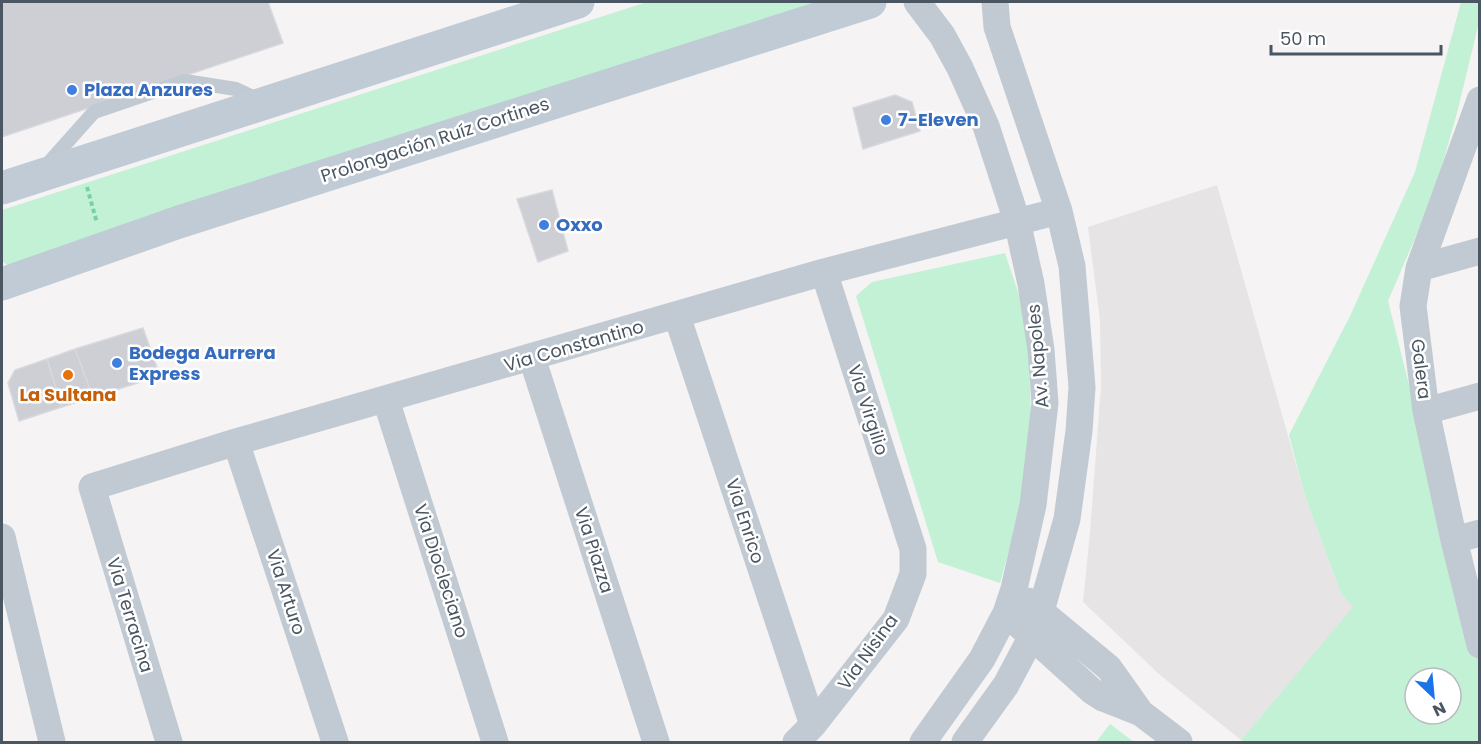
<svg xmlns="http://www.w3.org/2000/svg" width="1481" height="744" font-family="Poppins,sans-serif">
<rect width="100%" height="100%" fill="#f5f3f3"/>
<path fill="#e6e4e5" d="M1217 185 1305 496 1341 593 1354 607 1241 740 1160 675 1083 602 1090 533 1101 386 1100 320 1088 227Z"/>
<path fill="#c3f1d5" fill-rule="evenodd" d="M647 2H838L10 267 2 261V210Z
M1461 2H1479V22L1457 113 1434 194 1388 301 1421 433 1462 614 1479 661V742H1246L1241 740 1353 607 1341 593 1305 496 1289 435 1350 316 1415 172ZM1415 678H1451V714H1415Z
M1005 253 1027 319 1031 415 1020 511 1000 583 938 562 856 296 872 282Z
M1110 724 1134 742H1096Z"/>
<path fill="#cdcfd5" stroke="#d7d9de" stroke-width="1.5" d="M2 2H268L283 43 2 137Z
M895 95 912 102 920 131 863 149 853 108Z
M552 190 568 251 538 262 517 199Z
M143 328 160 376 93 397 75 349Z
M75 349 93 397 62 407 47 359Z
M47 359 62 407 19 421 8 383 15 370Z"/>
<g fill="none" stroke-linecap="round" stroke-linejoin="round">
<path stroke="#7ad0a6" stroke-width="4" stroke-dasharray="4.5 3" stroke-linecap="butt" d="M87 187 97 223"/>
<path stroke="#c1cad2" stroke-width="14" d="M45 167 94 112 185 81 236 89 251 96 261 97"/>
<path stroke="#c1cad2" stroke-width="27" d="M917 2 942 35 960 68 986 126 1017 221 1031 284 1041 350 1045 403 1033 505 1014 589 1006 613 982 659 923 742
M1480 100 1419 268 1413 306 1426 411 1454 540 1480 645
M1419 268 1480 251
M677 316 813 725
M532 358 656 742
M386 400 495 742
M1426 411 1480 396
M236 442 335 742
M2 537 52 742
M1454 540 1480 533
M1028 601 1109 668 1141 713
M1019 625 1092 691 1103 698 1141 713 1179 742
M169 742 92 487 236 442 824 272 1059 211
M796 742 813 725 896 619 913 574V549L824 272
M965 742 1006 685 1032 636 1041 611 1067 519 1079 431 1082 387 1072 266 1059 211 997 27 995 2"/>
<path stroke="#c1cbd6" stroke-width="33" d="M2 188 578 2
M2 284 179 222 870 2"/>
</g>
<g fill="#3f7fe0" stroke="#fff" stroke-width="2">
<circle cx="72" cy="90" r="6"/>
<circle cx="886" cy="120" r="6"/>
<circle cx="544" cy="225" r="6"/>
<circle cx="117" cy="363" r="6"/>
</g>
<circle fill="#e8710a" stroke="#fff" stroke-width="2" cx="68" cy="375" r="6"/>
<g text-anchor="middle" stroke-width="5" stroke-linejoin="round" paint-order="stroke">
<g font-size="18" font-weight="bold" fill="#366cbe" stroke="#fff" text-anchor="start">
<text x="84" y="96">Plaza Anzures</text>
<text x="898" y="126">7-Eleven</text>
<text x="556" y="231">Oxxo</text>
<text x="129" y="359">Bodega Aurrera<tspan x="129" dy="21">Express</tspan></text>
</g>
<g font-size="18" fill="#4a5661" stroke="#fff">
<text transform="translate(435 140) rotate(-18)" y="6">Prolongación Ruíz Cortines</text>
<text transform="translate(574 346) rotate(-16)" y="6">Via Constantino</text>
<text transform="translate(1038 356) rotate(-95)" y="6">Av. Napoles</text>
<text transform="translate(1421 369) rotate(83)" y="6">Galera</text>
<text transform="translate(868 410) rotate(72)" y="6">Via Virgilio</text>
<text transform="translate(745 521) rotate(72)" y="6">Via Enrico</text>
<text transform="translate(594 550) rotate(72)" y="6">Via Piazza</text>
<text transform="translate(441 571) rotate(72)" y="6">Via Diocleciano</text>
<text transform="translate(286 592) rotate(72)" y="6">Via Arturo</text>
<text transform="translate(130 615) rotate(73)" y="6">Via Terracina</text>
<text transform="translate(868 652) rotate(-54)" y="6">Via Nisina</text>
</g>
<g font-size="18" font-weight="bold" fill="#c56008" stroke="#fff">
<text x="68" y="401">La Sultana</text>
</g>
</g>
<rect width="1481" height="744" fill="none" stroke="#4a5661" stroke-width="6"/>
<g transform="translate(1433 696) rotate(154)"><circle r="28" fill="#ffffff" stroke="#b7bbc0" stroke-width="1.5"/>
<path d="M0-4.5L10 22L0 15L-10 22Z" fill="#1a73e8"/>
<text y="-9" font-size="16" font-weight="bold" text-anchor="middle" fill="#4a5661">N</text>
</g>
<path d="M1271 45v9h170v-9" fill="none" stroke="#4a5661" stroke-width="3"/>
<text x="1280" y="45" font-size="18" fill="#4a5661" stroke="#ffffff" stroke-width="4.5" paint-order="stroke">50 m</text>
</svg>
